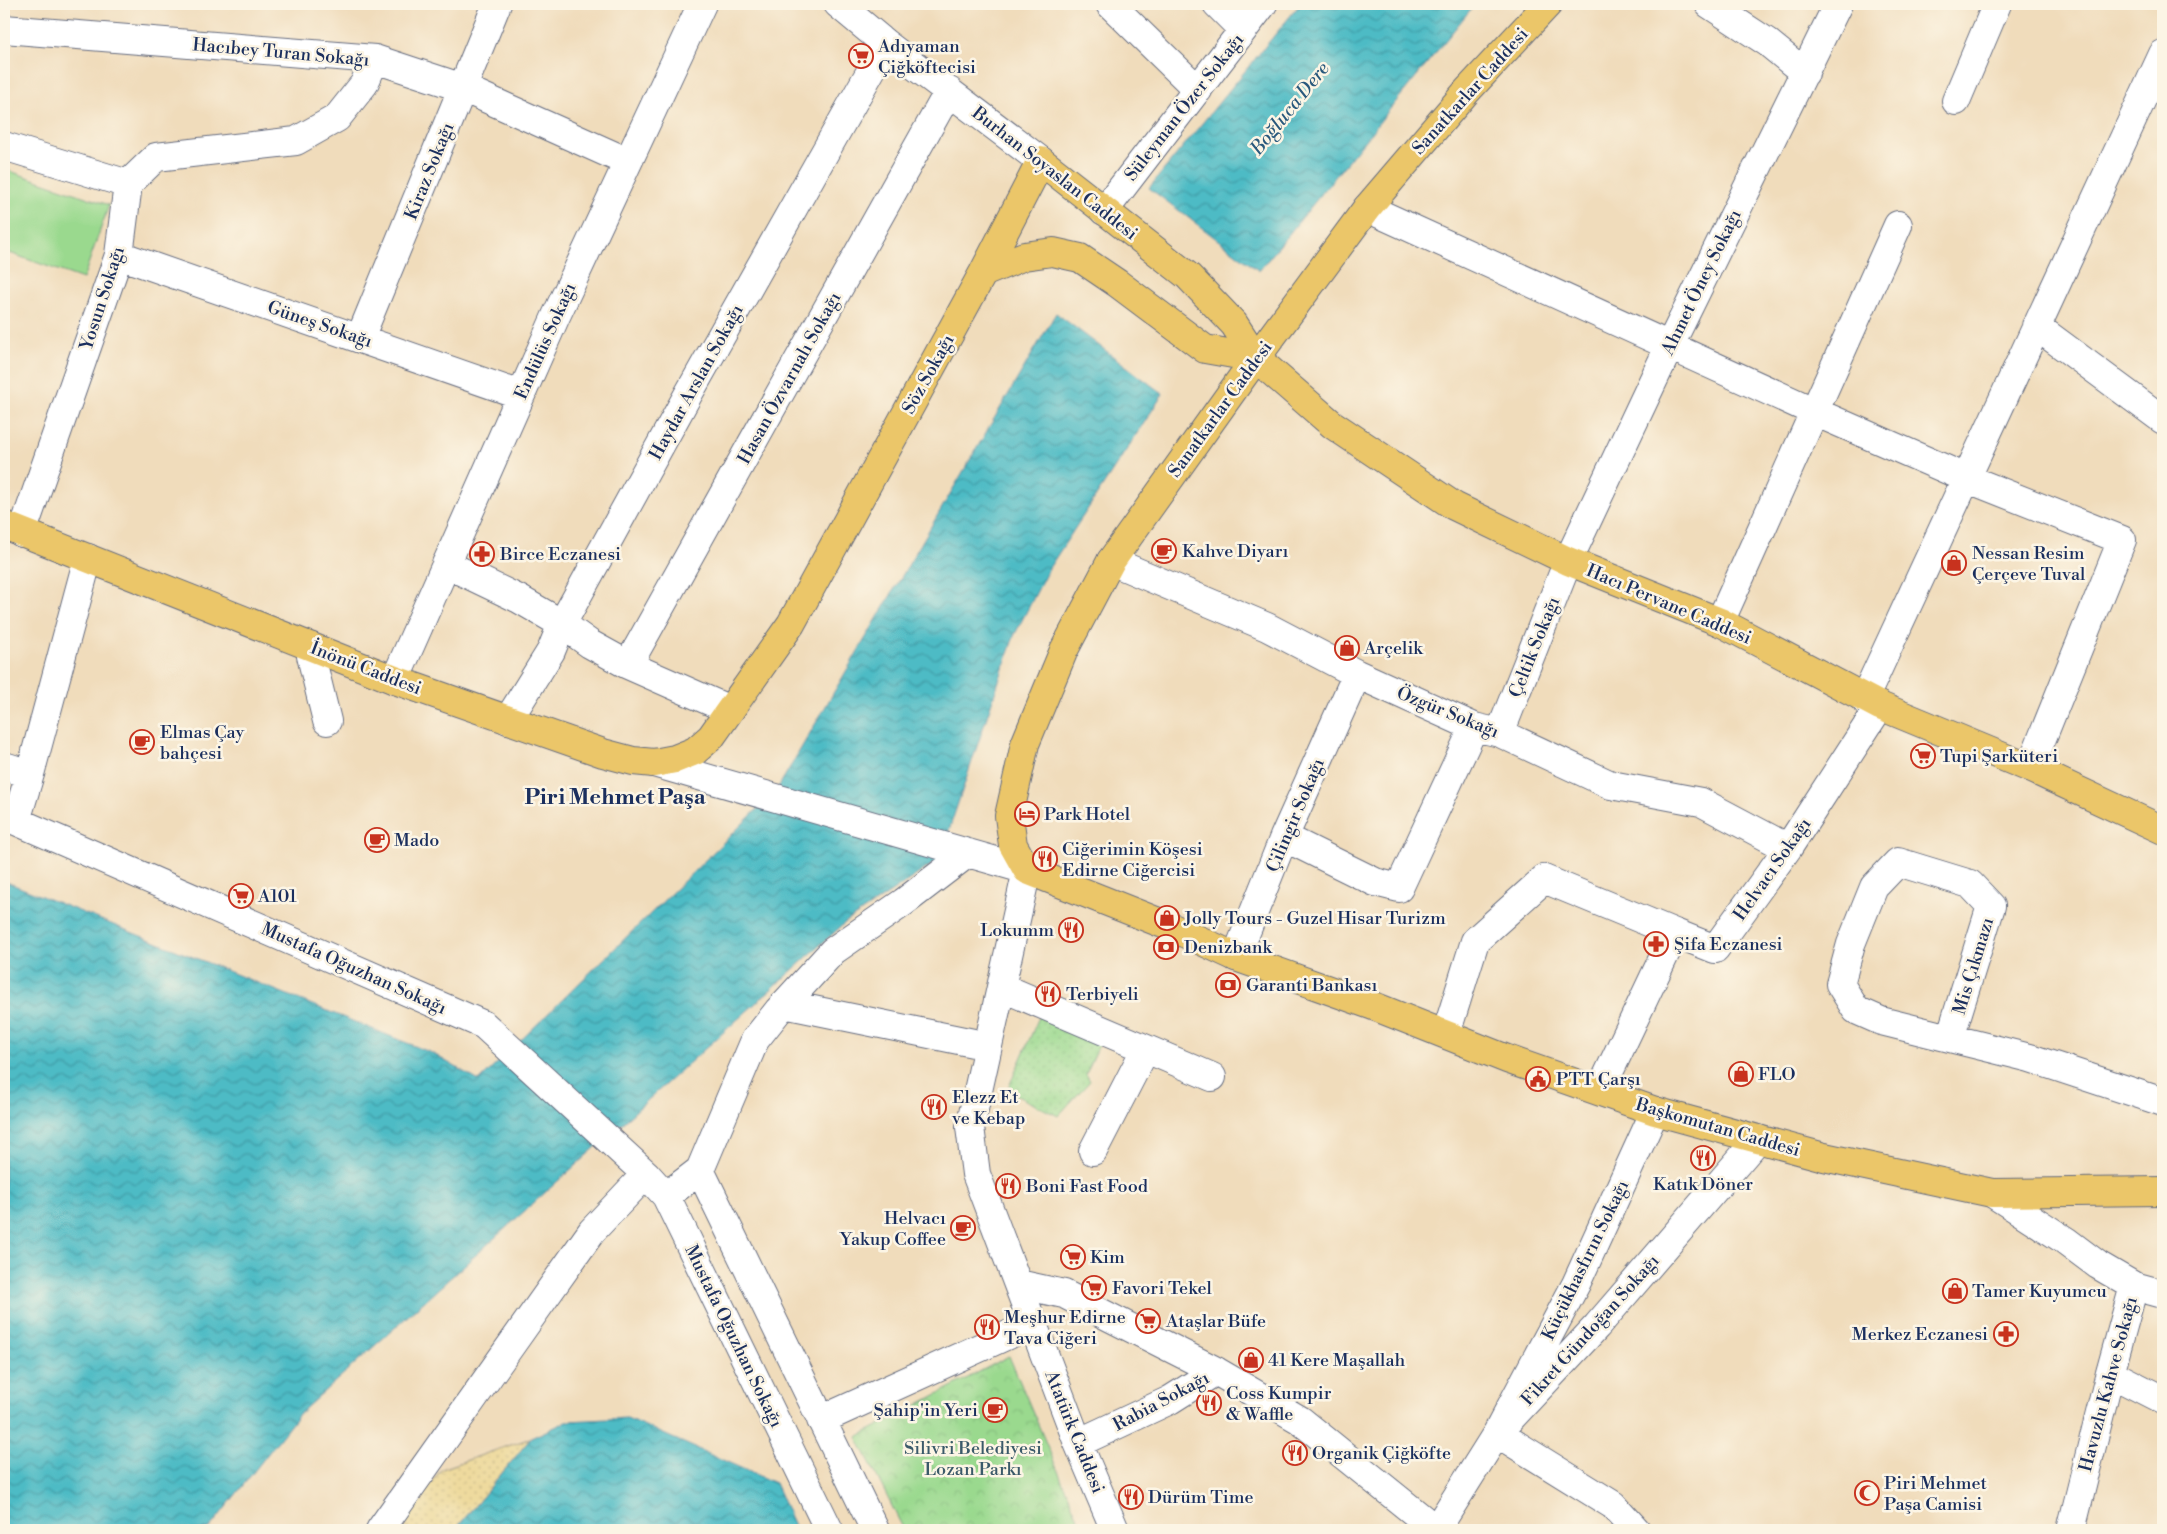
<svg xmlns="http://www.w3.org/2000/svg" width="2167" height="1534" font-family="'Libre Bodoni',serif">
<defs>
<pattern id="grass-dots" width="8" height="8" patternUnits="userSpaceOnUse" patternTransform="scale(1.25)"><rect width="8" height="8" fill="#9ad98e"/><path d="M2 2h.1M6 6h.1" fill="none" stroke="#84bb7d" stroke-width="1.8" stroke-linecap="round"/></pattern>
<pattern id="sand-dots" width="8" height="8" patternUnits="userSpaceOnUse" patternTransform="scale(1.25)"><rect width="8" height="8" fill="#eeda9e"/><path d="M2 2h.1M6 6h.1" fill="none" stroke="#ccbb8a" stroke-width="1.8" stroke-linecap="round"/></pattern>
<pattern id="park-crowns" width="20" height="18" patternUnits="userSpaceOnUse" patternTransform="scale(1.25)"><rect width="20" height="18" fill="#9ad98e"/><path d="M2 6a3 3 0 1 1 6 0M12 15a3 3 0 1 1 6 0" fill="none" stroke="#84bb7d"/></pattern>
<pattern id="water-waves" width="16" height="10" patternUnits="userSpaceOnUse" patternTransform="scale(1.25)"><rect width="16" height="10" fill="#4dbbc5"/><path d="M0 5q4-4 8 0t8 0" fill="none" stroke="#3f98a3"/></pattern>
</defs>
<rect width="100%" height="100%" fill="#fcf5e5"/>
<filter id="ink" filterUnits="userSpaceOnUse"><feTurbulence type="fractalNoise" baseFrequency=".02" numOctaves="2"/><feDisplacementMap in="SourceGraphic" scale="10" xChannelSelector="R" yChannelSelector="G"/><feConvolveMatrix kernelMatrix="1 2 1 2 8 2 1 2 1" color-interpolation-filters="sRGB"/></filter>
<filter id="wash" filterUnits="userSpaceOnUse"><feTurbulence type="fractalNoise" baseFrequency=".0096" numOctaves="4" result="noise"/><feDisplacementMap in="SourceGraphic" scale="20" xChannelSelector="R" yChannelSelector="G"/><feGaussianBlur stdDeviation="1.12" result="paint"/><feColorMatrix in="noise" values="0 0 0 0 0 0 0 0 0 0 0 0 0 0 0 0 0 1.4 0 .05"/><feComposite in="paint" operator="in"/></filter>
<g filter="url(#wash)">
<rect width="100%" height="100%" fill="#f0dcbb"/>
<path fill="url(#grass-dots)" stroke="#5a8476" d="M1042 1010 1104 1034 1086 1074 1090 1081 1058 1116 1007 1091Z"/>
<path fill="url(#sand-dots)" stroke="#84847e" d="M531 1438 455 1530H392L442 1469Z"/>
<path fill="url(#park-crowns)" stroke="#5a8476" d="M1009 1356 1083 1530H904L857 1437Z"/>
<path fill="#9ad98e" stroke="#5a8476" d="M4 169 109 205 83 279 4 251Z"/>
<path fill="url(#water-waves)" stroke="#347592" d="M1300 4H1475L1259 271 1149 188Z
M1056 313 1163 394 1049 568 1014 636 939 860 846 922 299 1414 208 1530H4V881L432 1053 479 1081 776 791Z
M627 1418 775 1483 796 1530H455L531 1438 568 1421Z"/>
</g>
<g filter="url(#ink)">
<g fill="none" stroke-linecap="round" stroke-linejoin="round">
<defs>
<path id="minor" d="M838 4 886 44 1041 161
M1110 4 1198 90
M1217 4 1243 30
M1709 4 1767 42 1805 73
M4 29 375 59 463 88 628 162
M1956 101 1997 4
M4 146 128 184
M128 184 156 157 296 141 337 118 364 84 375 59
M1367 208 1815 412 1966 478 2122 540 2030 768
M1104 211 1263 4
M119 255 521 395
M2036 326 2163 420
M360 338 497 4
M22 533 119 255 128 184
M1111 561 1267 627 1357 674 1474 727 1500 733 1611 785 1701 802 1788 848
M446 564 519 599 562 624 590 644 628 665 730 710
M1720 622 1898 225
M311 647V656L327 721
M628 665 949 91
M395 680 556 316 702 4
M1864 699 2163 54
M508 720 551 651 562 624 689 393 886 44
M1500 733 1568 561 1670 345 1838 4
M654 763 1027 870 970 1127 976 1174 1078 1443 1115 1530
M4 766 30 774 88 558
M4 817 16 821 484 1025 646 1174 666 1196 829 1530
M16 821 30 774
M1284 837 1375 882 1399 888 1474 727
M1236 957 1284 837 1357 674
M1001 987 1212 1077
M784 1004 988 1046
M1446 1034 1475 941 1544 879 1675 933
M1950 1038 1991 906 1970 884 1898 862 1874 887 1851 944 1840 984 1856 1010 1881 1021 2030 1058 2163 1102
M1600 1091 1675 933 1715 949 1788 848 1880 706
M1093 1151 1145 1050
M700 1170 875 1530
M1992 1193 2066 1241 2098 1265 2134 1286 2110 1373 2071 1530
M666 1196 700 1170 755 1040 778 1011 833 951 904 902 968 853
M1018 1284 1064 1294 1216 1371 1300 1420 1435 1529
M2134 1286 2163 1294
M2110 1373 2163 1400
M821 1420 1032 1324
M1078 1443 1170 1400 1216 1371
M380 1530 592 1231 646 1174
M1436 1530 1497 1433 1597 1326 1758 1139
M1636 1530 1613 1505 1497 1433 1576 1284 1655 1111"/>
<path id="major" d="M1548 4 1467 91 1367 208 1256 358 1111 561 1064 650 1025 744 1009 816 1013 845 1027 870 1171 927 1236 957 1371 1005 1507 1059 1655 1111 1824 1157 1992 1193 2163 1191
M983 273 1024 256 1053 252 1080 258 1117 283 1205 349 1256 358
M4 525 395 680 603 753 633 761 654 763 675 759 695 751 711 737 791 624 983 273 1041 161 1188 276 1234 324 1256 358 1333 425 1454 506 1568 561 1720 622 1880 706 2030 768 2163 830"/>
</defs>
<use href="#minor" stroke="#666c7f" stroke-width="30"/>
<use href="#major" stroke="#666c7f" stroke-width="30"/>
<use href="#minor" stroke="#fff" stroke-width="28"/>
<use href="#major" stroke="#ebc669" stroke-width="28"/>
</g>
</g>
<defs>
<symbol id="supermarket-ring" viewBox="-11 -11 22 22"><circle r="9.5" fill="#fcf5e5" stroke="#c8321e" stroke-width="1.5"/><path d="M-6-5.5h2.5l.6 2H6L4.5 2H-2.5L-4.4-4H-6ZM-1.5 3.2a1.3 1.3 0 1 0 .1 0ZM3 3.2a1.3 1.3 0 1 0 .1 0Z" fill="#c8321e"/></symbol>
<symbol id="cafe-ring" viewBox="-11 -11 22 22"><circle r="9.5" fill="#fcf5e5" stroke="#c8321e" stroke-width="1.5"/><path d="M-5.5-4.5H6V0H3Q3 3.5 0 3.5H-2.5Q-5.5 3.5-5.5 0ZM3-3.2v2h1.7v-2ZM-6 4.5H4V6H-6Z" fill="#c8321e"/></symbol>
<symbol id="pharmacy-ring" viewBox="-11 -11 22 22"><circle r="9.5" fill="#fcf5e5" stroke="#c8321e" stroke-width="1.5"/><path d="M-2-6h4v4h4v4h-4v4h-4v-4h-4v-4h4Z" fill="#c8321e"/></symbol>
<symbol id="shop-ring" viewBox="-11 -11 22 22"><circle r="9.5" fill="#fcf5e5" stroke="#c8321e" stroke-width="1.5"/><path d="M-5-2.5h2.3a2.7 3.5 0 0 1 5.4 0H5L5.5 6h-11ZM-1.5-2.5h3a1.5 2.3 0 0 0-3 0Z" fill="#c8321e"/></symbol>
<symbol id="hotel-ring" viewBox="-11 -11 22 22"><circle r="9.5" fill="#fcf5e5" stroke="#c8321e" stroke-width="1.5"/><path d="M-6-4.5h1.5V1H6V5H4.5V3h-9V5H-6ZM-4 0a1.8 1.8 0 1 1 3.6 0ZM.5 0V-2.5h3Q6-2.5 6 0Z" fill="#c8321e"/></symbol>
<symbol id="restaurant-ring" viewBox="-11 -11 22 22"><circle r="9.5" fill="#fcf5e5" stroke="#c8321e" stroke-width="1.5"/><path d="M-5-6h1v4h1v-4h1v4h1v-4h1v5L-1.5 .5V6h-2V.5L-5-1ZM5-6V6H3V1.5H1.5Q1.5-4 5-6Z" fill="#c8321e"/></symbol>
<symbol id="bank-ring" viewBox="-11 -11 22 22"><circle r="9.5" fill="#fcf5e5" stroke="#c8321e" stroke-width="1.5"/><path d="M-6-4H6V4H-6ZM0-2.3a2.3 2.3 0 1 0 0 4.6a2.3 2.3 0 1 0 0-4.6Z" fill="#c8321e"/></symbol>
<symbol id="civic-ring" viewBox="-11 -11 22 22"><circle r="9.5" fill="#fcf5e5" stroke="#c8321e" stroke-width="1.5"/><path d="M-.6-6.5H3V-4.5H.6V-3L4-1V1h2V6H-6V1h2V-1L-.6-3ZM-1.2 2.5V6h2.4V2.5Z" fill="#c8321e"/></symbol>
<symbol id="mosque-ring" viewBox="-11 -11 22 22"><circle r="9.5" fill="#fcf5e5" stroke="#c8321e" stroke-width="1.5"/><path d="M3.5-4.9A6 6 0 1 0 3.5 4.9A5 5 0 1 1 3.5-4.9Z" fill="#c8321e"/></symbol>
</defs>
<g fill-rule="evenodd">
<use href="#supermarket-ring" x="847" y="42" width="28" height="28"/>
<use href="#cafe-ring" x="1150" y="537" width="28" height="28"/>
<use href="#pharmacy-ring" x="468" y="540" width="28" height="28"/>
<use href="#shop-ring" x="1940" y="549" width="28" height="28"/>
<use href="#shop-ring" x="1333" y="634" width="28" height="28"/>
<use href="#cafe-ring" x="128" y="728" width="28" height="28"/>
<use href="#supermarket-ring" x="1909" y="742" width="28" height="28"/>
<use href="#hotel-ring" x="1013" y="800" width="28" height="28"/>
<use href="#cafe-ring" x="363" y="826" width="28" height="28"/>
<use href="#restaurant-ring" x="1031" y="845" width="28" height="28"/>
<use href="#supermarket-ring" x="227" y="882" width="28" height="28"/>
<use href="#shop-ring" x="1153" y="904" width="28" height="28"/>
<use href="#restaurant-ring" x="1057" y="916" width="28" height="28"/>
<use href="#pharmacy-ring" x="1642" y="930" width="28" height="28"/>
<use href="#bank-ring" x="1152" y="933" width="28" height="28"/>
<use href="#bank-ring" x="1214" y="971" width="28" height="28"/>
<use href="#restaurant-ring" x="1034" y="980" width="28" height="28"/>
<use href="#shop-ring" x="1727" y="1060" width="28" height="28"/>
<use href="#civic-ring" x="1524" y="1065" width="28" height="28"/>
<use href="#restaurant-ring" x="920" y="1093" width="28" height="28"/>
<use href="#restaurant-ring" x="1689" y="1144" width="28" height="28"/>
<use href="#restaurant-ring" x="994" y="1172" width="28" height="28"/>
<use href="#cafe-ring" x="949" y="1214" width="28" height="28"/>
<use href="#supermarket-ring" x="1059" y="1243" width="28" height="28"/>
<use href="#supermarket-ring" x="1080" y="1274" width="28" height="28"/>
<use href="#shop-ring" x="1941" y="1277" width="28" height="28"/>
<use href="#supermarket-ring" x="1134" y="1307" width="28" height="28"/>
<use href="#restaurant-ring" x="973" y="1313" width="28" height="28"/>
<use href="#pharmacy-ring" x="1992" y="1320" width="28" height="28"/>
<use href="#shop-ring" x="1237" y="1346" width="28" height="28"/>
<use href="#restaurant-ring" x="1195" y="1389" width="28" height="28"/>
<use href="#cafe-ring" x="981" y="1396" width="28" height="28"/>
<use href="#restaurant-ring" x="1281" y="1439" width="28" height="28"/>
<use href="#mosque-ring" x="1853" y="1479" width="28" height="28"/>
<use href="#restaurant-ring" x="1117" y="1483" width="28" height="28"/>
</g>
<g text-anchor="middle" stroke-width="5" stroke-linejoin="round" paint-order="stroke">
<g font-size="18" fill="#1b2f5e" stroke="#fcf5e5" text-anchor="start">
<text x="878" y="52">Adıyaman<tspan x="878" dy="21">Çiğköftecisi</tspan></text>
<text x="1182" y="557">Kahve Diyarı</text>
<text x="1972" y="559">Nessan Resim<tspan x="1972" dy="21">Çerçeve Tuval</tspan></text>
<text x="500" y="560">Birce Eczanesi</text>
<text x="1364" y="654">Arçelik</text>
<text x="160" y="738">Elmas Çay<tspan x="160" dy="21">bahçesi</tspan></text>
<text x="1940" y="762">Tupi Şarküteri</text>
<text x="1044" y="820">Park Hotel</text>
<text x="394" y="846">Mado</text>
<text x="1062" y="855">Ciğerimin Köşesi<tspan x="1062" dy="21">Edirne Ciğercisi</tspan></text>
<text x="258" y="902">A101</text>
<text x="1184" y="924">Jolly Tours - Guzel Hisar Turizm</text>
<text x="1054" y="936" text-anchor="end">Lokumm</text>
<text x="1674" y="950">Şifa Eczanesi</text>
<text x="1184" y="953">Denizbank</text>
<text x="1246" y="991">Garanti Bankası</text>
<text x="1066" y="1000">Terbiyeli</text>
<text x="1758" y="1080">FLO</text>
<text x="1556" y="1085">PTT Çarşı</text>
<text x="952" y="1103">Elezz Et<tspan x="952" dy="21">ve Kebap</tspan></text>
<text x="1703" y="1190" text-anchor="middle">Katık Döner</text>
<text x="1026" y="1192">Boni Fast Food</text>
<text x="946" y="1224" text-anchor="end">Helvacı<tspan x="946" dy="21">Yakup Coffee</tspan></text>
<text x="1090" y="1263">Kim</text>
<text x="1112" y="1294">Favori Tekel</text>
<text x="1972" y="1297">Tamer Kuyumcu</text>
<text x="1004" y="1323">Meşhur Edirne<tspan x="1004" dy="21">Tava Ciğeri</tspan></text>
<text x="1166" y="1327">Ataşlar Büfe</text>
<text x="1988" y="1340" text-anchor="end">Merkez Eczanesi</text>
<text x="1268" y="1366">41 Kere Maşallah</text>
<text x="1226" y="1399">Coss Kumpir<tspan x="1226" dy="21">&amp; Waffle</tspan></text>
<text x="978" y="1416" text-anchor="end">Şahip'in Yeri</text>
<text x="1312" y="1459">Organik Çiğköfte</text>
<text x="1884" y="1489">Piri Mehmet<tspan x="1884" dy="21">Paşa Camisi</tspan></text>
<text x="1148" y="1503">Dürüm Time</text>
</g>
<g font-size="18" fill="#1b2f5e" stroke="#fcf5e5">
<text transform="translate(281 52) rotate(5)" y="6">Hacıbey Turan Sokağı</text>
<text transform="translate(1470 91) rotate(-48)" y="6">Sanatkarlar Caddesi</text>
<text transform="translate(1184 107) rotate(-52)" y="6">Süleyman Özer Sokağı</text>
<text transform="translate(429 171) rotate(-68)" y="6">Kiraz Sokağı</text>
<text transform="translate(1055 173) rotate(38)" y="6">Burhan Soyaslan Caddesi</text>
<text transform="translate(1701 282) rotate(-64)" y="6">Ahmet Öney Sokağı</text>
<text transform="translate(102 298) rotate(-72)" y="6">Yosun Sokağı</text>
<text transform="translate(320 324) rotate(19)" y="6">Güneş Sokağı</text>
<text transform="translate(545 341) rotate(-66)" y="6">Endülüs Sokağı</text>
<text transform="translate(928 374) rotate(-61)" y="6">Söz Sokağı</text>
<text transform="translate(789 378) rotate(-61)" y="6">Hasan Özvarnalı Sokağı</text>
<text transform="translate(696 382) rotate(-61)" y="6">Haydar Arslan Sokağı</text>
<text transform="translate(1220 409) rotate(-54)" y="6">Sanatkarlar Caddesi</text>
<text transform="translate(1669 604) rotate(23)" y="6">Hacı Pervane Caddesi</text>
<text transform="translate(1534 647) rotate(-68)" y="6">Çeltik Sokağı</text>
<text transform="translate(366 668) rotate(21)" y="6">İnönü Caddesi</text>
<text transform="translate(1448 712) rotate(22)" y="6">Özgür Sokağı</text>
<text transform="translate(1295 815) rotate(-67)" y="6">Çilingir Sokağı</text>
<text transform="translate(1772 869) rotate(-55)" y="6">Helvacı Sokağı</text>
<text transform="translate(1973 966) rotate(-73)" y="6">Mis Çıkmazı</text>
<text transform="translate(354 968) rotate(24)" y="6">Mustafa Oğuzhan Sokağı</text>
<text transform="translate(1718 1127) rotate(16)" y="6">Başkomutan Caddesi</text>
<text transform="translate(1585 1260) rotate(-64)" y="6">Küçükhasfırın Sokağı</text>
<text transform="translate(1590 1330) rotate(-48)" y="6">Fikret Gündoğan Sokağı</text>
<text transform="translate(734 1336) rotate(64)" y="6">Mustafa Oğuzhan Sokağı</text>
<text transform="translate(2108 1384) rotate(-75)" y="6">Havuzlu Kahve Sokağı</text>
<text transform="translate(1161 1401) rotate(-28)" y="6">Rabia Sokağı</text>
<text transform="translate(1075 1432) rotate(68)" y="6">Atatürk Caddesi</text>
</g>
<g font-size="18" fill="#3b5a6a" stroke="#fcf5e5">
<text x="973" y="1454">Silivri Belediyesi<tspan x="973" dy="21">Lozan Parkı</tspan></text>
</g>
<g font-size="19" font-style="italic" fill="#2a597d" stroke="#fcf5e5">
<text transform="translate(1289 108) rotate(-51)" y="7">Boğluca Dere</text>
</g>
<g font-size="22" font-weight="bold" fill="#1b2f5e" stroke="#fcf5e5">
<text x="615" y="804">Piri Mehmet Paşa</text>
</g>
</g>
<rect width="2167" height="1534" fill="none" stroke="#fcf5e5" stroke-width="20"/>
</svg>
